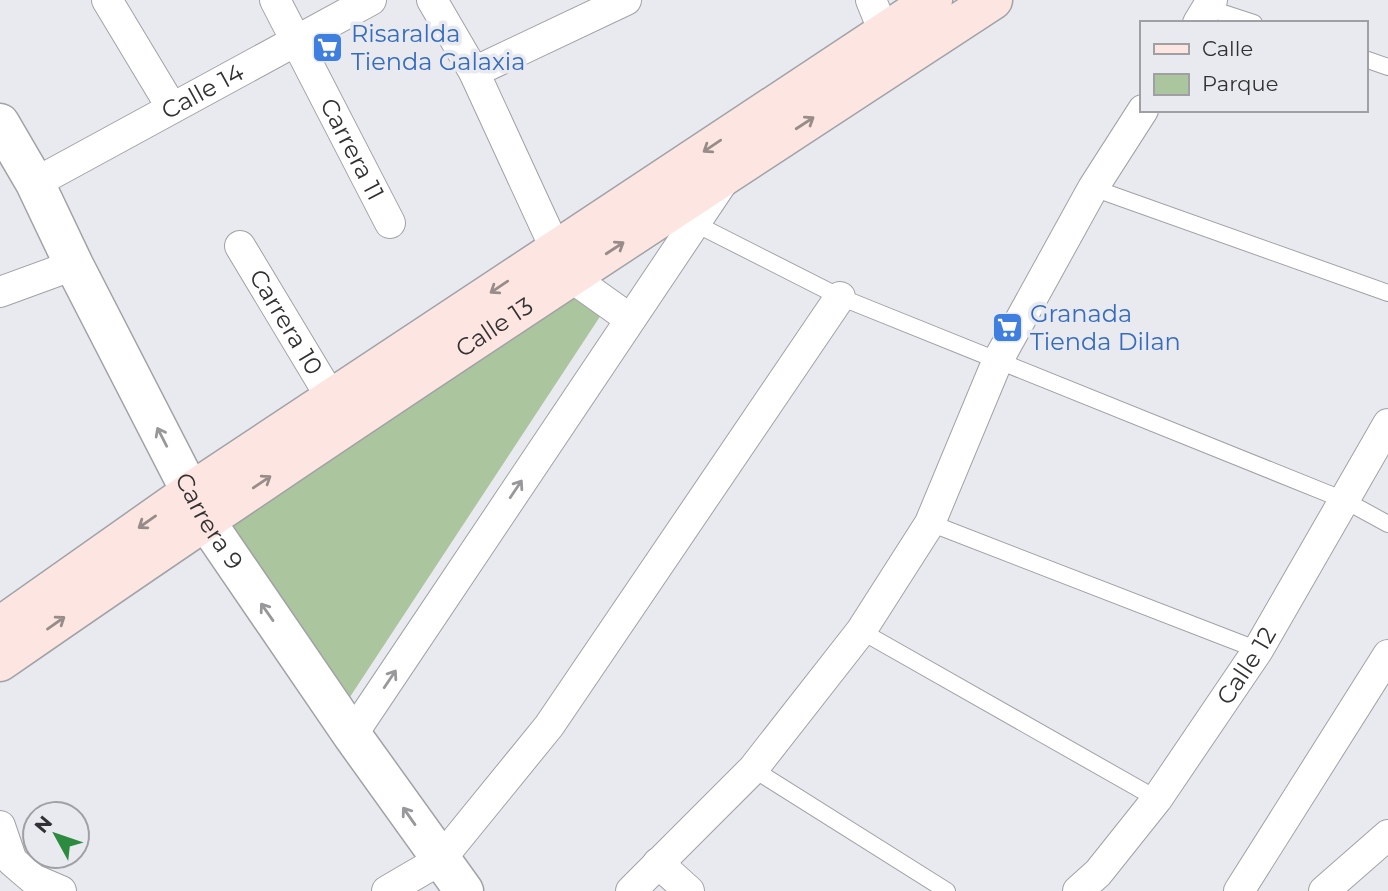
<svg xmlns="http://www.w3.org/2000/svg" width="1388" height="891" font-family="Montserrat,sans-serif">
<rect width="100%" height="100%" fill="#e9eaef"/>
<path fill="#abc59e" d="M576 287 601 315 344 706 218 515Z"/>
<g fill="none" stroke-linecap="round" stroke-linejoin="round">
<defs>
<path id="service" d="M1208 8 1254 23
M1365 59 1388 67
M1093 188 1388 293
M694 223 840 297 1344 500 1388 524
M930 523 1258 650
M861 631 1157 799
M753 769 947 891"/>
<g id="minor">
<path d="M107 0 172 108"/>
<path id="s1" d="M275 0 390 223"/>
<path d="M432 0 474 72 556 250"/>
<path d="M871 0 884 32"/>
<path d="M1198 23 1212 0"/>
<path d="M474 72 626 0"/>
<path id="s2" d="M35 183 371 0"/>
<path id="s3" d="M240 246 332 399"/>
<path d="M571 277 630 319"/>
<path d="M0 292 74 265"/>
<path d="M352 735 722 183"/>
<path d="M0 826 12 861 33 879 61 891"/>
<path d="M658 863 689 891"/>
<path d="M387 891 440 860 549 726 840 297"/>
<path d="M631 891 753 769 861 631 930 523 997 362 1093 188 1143 110"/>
<path id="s4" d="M1078 891 1098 873 1157 799 1258 650 1388 424"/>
<path d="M1239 891 1388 655"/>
<path d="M1324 891 1388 835"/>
</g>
<g id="tertiary">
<path id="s5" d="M0 123 35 183 74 265 205 520 352 735 464 891"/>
</g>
<g id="secondary">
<path d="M0 626 190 492 933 0"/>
<path id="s6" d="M0 662C327 435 660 218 993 0"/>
</g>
</defs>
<use href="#service" stroke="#a1a2a6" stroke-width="18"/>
<use href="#minor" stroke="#a1a2a6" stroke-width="32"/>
<use href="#tertiary" stroke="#a1a2a6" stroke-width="41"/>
<use href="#secondary" stroke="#a1a2a6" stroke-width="41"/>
<use href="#service" stroke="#fff" stroke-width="16"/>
<use href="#minor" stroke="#fff" stroke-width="30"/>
<use href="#tertiary" stroke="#fff" stroke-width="38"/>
<use href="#secondary" stroke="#fde6e1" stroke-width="38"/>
</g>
<defs><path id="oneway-shaft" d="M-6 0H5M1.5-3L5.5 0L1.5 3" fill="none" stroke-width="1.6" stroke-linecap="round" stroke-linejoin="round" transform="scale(1.75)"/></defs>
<g stroke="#988c8a">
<use href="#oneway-shaft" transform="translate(805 123) rotate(-33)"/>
<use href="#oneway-shaft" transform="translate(712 146) rotate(146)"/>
<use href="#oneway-shaft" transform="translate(615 248) rotate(-33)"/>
<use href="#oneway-shaft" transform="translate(499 287) rotate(146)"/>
<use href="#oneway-shaft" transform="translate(262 482) rotate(-34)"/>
<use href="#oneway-shaft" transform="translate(147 522) rotate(145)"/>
<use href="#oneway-shaft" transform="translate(56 623) rotate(-35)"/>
</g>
<g stroke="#98989a">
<use href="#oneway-shaft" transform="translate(162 437) rotate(-117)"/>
<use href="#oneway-shaft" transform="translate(516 489) rotate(-56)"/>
<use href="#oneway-shaft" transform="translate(267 612) rotate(-125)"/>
<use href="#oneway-shaft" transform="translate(390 679) rotate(-56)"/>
<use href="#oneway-shaft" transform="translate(409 816) rotate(-125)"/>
</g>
<defs>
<symbol id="supermarket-square" viewBox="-11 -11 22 22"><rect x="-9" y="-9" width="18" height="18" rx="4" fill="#3f7fe0" stroke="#e9eaef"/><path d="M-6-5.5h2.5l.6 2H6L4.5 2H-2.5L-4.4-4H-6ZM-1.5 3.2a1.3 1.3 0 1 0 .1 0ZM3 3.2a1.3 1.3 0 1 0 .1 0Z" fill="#fff"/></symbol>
</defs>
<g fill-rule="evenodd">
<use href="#supermarket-square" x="310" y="30" width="35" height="35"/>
<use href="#supermarket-square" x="990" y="310" width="35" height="35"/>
</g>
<g text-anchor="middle" stroke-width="7" stroke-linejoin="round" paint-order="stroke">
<g font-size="24" fill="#366cbe" stroke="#e9eaef" text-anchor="start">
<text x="351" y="42">Risaralda<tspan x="351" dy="28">Tienda Galaxia</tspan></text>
<text x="1030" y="322">Granada<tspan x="1030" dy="28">Tienda Dilan</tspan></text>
</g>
<g font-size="24" fill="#323234" stroke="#e9eaef">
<text dy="8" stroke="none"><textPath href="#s2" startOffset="191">Calle 14</textPath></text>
<text dy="8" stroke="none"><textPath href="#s1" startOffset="168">Carrera 11</textPath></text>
<text dy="8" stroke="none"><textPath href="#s3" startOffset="89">Carrera 10</textPath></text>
<text dy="8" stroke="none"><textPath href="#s6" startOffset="597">Calle 13</textPath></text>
<text dy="8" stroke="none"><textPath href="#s5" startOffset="450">Carrera 9</textPath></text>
<text dy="8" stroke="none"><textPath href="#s4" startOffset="282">Calle 12</textPath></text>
</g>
</g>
<rect x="1140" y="21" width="228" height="91" fill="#e9eaef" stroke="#a0a0a4" stroke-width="2"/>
<rect x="1154" y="44" width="35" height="10" fill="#fde6e1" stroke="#a0a0a4" stroke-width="2"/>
<text x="1202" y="56" font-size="21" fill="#323234">Calle</text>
<rect x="1154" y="74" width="35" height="21" fill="#abc59e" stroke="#a0a0a4" stroke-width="2"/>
<text x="1202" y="91" font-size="21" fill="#323234">Parque</text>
<g transform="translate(56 835) rotate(310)"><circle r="33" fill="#e9eaef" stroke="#a0a0a4" stroke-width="2"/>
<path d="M0-5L12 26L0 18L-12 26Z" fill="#2c8b3e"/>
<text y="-10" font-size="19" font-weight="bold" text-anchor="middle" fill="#323234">N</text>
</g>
</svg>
